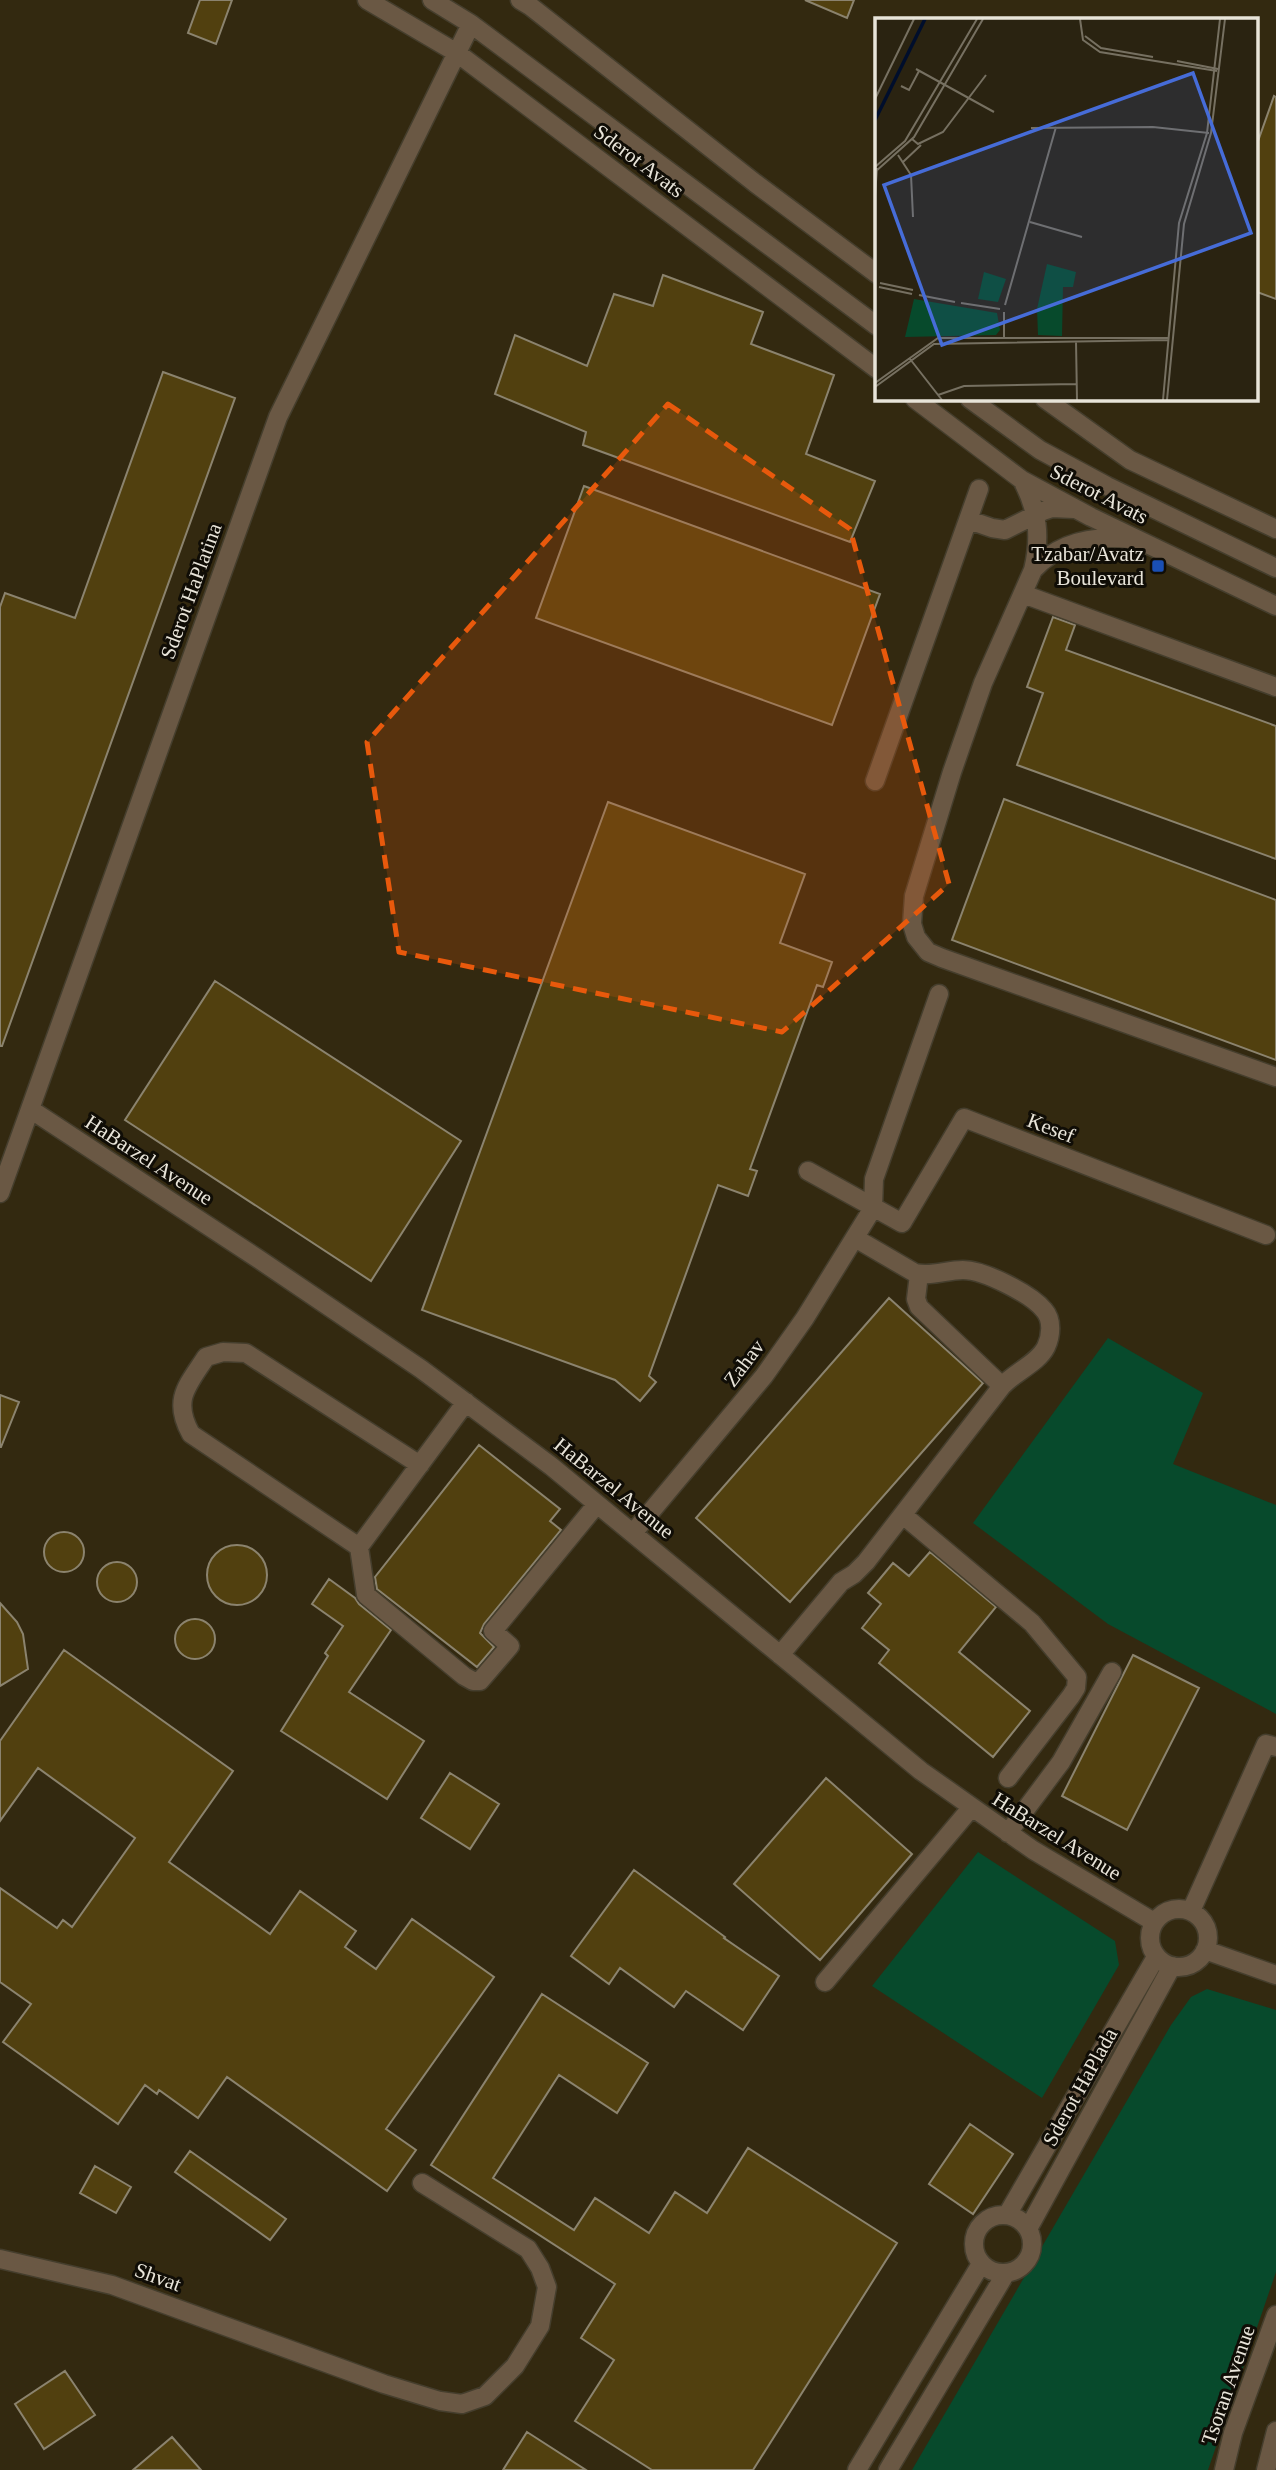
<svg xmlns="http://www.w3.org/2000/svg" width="1276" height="2470" font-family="Georgia,serif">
<rect width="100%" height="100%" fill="#2a2311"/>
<path fill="#332910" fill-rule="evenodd" d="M0 0H1276V2470H0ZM877 19H1257V399H877Z"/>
<path fill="#074a2c" d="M1108 1338 1203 1393 1173 1464 1276 1505V1714L1108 1624 973 1523Z
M978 1852 1115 1941 1119 1965 1042 2098 872 1986Z
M1207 1989 1276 2010V2272L1208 2470H912L1171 2025 1191 1997Z"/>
<path fill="#51400f" stroke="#8b836e" stroke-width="2" d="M200 0H232L216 44 188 33Z
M805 0H854L847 18Z
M1274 96 1276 97V299L1257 292V144Z
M663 275 763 312 751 344 834 375 806 454 875 481 850 542 583 445 586 432 495 394 515 335 587 366 614 294 653 306Z
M163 372 235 398 2 1046H0V607L5 593 75 618Z
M584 486 880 594 832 725 536 618Z
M1053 617 1075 625 1066 650 1276 726V859L1017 765 1043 693 1027 687Z
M1004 799 1276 900V1060L952 940Z
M608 802 805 874 780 943 832 962 823 987 817 985 750 1169 757 1171 748 1196 718 1185 649 1376 656 1382 640 1401 615 1380 422 1310Z
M215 981 461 1141 371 1281 125 1120Z
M889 1298 983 1383 790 1602 696 1518Z
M0 1395 19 1402 1 1447H0Z
M479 1445 560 1509 550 1521 561 1530 484 1624 480 1633 494 1647 477 1667 377 1589 375 1577Z
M44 1552a20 20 0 1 1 40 0a20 20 0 1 1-40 0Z
M207 1575a30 30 0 1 1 60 0a30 30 0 1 1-60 0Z
M930 1552 996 1607 959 1652 1030 1711 993 1757 879 1663 889 1650 862 1628 881 1604 868 1593 893 1563 909 1576Z
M97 1582a20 20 0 1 1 40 0a20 20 0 1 1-40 0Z
M329 1579 355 1598 359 1604 391 1630 349 1692 424 1741 387 1799 281 1731 328 1656 325 1653 343 1626 312 1604Z
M0 1603 17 1622 23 1634 28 1669 0 1686Z
M175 1639a20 20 0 1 1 40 0a20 20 0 1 1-40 0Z
M64 1650 233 1771 169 1862 270 1934 300 1891 356 1931 345 1947 376 1969 412 1919 494 1977 386 2129 416 2150 387 2191 227 2077 198 2118 159 2090 157 2094 145 2085 118 2124 3 2042 31 2004 0 1982V1888L57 1928 63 1920 72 1927 135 1838 38 1768 0 1821V1741Z
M1133 1655 1199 1688 1127 1830 1062 1796Z
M450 1773 499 1804 470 1849 421 1818Z
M826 1778 912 1854 820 1960 734 1884Z
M634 1870 725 1937 724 1938 779 1976 743 2030 686 1991 674 2007 620 1968 609 1984 571 1956Z
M542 1994 648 2063 617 2113 559 2075 493 2178 574 2230 595 2198 649 2233 675 2192 707 2213 748 2148 897 2243 753 2470H652L575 2421 614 2360 581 2338 615 2284 431 2165Z
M970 2124 1013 2154 973 2214 929 2184Z
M190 2151 286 2219 270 2240 175 2172Z
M95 2166 131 2187 116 2213 80 2193Z
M65 2371 95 2415 44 2449 15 2404Z
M527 2432 586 2470H503Z
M172 2437 201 2470H133Z"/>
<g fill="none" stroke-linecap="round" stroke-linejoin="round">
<defs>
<path id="minor" d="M367 0 457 53 877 369
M432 0 471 24 877 326
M520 0 530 6 755 183 877 274
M915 399 1022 480 1091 517 1276 606
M970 399 1040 450 1107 486 1276 568
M1045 399 1130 460 1276 529
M1022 480C1038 510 1041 537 1033 570 1059 542 1092 535 1129 539
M969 520 992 528 1005 530 1043 511 1052 508 1074 509
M1033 570 983 683 952 772 914 896 912 924 916 937 928 952 942 958 1276 1077
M1023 594 1276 687
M875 781 979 489
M30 1109 260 1260 421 1369 551 1466 921 1771 1033 1850 1154 1922
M808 1171 902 1223 964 1118 1266 1235
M0 1193 278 417 471 24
M919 1274 916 1299 919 1307 1002 1386
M420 1465 246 1353 223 1352 206 1357C187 1386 172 1400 191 1434L359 1547 466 1402
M903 1515 1032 1623 1077 1677 1076 1688 1071 1696 1008 1778
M633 1533 764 1376 805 1318 873 1208 874 1179 939 994
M359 1547 366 1595 464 1676 473 1681H480L510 1646 493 1631 597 1504
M780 1655 841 1582 854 1574 866 1562 1002 1386C1015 1372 1038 1363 1046 1347 1051 1336 1053 1320 1044 1310 1031 1294 984 1270 963 1270 946 1270 932 1277 915 1273L855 1238
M1008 1833 1061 1762 1112 1672
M1150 1938a29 29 0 1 1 58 0a29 29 0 1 1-58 0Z
M1191 1911 1266 1744 1276 1747
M1205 1950 1276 1975
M825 1982 971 1808
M974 2244a29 29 0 1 1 58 0a29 29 0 1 1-58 0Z
M1007 2215 1156 1957
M1028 2229 1172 1966
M0 2259 112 2285 384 2384 440 2401 462 2404 485 2396 515 2366 540 2326 547 2287 540 2268 528 2249 422 2183
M857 2470 981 2264
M888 2470 1006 2273
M1224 2470 1233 2433 1276 2315
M1266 2470 1276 2431"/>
</defs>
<use href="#minor" stroke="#453e2d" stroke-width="21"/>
<use href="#minor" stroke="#6a5844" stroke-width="18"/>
</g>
<path fill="#e8590c" fill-opacity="0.2" stroke="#e8590c" stroke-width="5" stroke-dasharray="14 9" stroke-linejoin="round" d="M668 404 850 529 949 884 782 1032 399 952 367 742Z"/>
<rect fill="#1a4fb4" stroke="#100d06" stroke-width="2.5" x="1151" y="559" width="14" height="14" rx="3.5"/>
<g text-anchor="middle" stroke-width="6" stroke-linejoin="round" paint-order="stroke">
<g font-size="21" fill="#e8e4d9" stroke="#100d06">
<text transform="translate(639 161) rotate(37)" y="7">Sderot Avats</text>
<text transform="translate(1099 494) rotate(27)" y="7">Sderot Avats</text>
<text transform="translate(191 591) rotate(-70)" y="7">Sderot HaPlatina</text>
<text transform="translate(1051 1128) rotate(21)" y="7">Kesef</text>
<text transform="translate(149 1160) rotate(33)" y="7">HaBarzel Avenue</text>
<text transform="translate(744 1363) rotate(-53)" y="7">Zahav</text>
<text transform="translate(614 1488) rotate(39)" y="7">HaBarzel Avenue</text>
<text transform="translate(1057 1836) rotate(32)" y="7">HaBarzel Avenue</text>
<text transform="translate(1080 2087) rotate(-61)" y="7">Sderot HaPlada</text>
<text transform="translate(158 2277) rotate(20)" y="7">Shvat</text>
<text transform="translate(1228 2385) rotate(-71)" y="7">Tsoran Avenue</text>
</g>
<g font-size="21" fill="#e8e4d9" stroke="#100d06" text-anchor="end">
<text x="1144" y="561">Tzabar/Avatz<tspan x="1144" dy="24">Boulevard</tspan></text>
</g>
</g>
<g transform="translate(875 18)">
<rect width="383" height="383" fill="#2a2311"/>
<path d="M172 246 201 254 198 269H188L187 318 163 317 162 291ZM109 254 131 261 123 284 103 281ZM39 281 122 295 125 312 121 317 30 319Z" fill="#074a2c"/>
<path fill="none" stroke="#000e2c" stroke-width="3.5" d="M0 102 50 1"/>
<path fill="none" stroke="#767061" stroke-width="2" d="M205 1 208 22 225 34 342 53M210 18 226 30 278 39M302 43 343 51M41 51 119 94M26 68 34 72 44 53M0 81 39 1M156 110 278 109 334 115M37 121 43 126 68 114 111 57M23 137 36 157 38 199M28 144 46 127M0 149 30 123 102 1M0 154 39 119 108 1M0 178 2 150M155 204 207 219M5 265 38 272M4 269 37 276M44 277 80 284M86 285 125 291M130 287 181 109M129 294V321M201 323 202 382M35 341 67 382M0 365 63 320H294M0 369 59 326 294 322M63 377 89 368 201 366M288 382 304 205 332 115 345 1M292 382 309 206 336 115 350 1"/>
<path fill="#466cd8" fill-opacity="0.15" stroke="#466cd8" stroke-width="3.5" d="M318 55 376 215 67 327 9 167Z"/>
<rect width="383" height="383" fill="none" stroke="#e8e4d9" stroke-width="3.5"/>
</g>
</svg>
